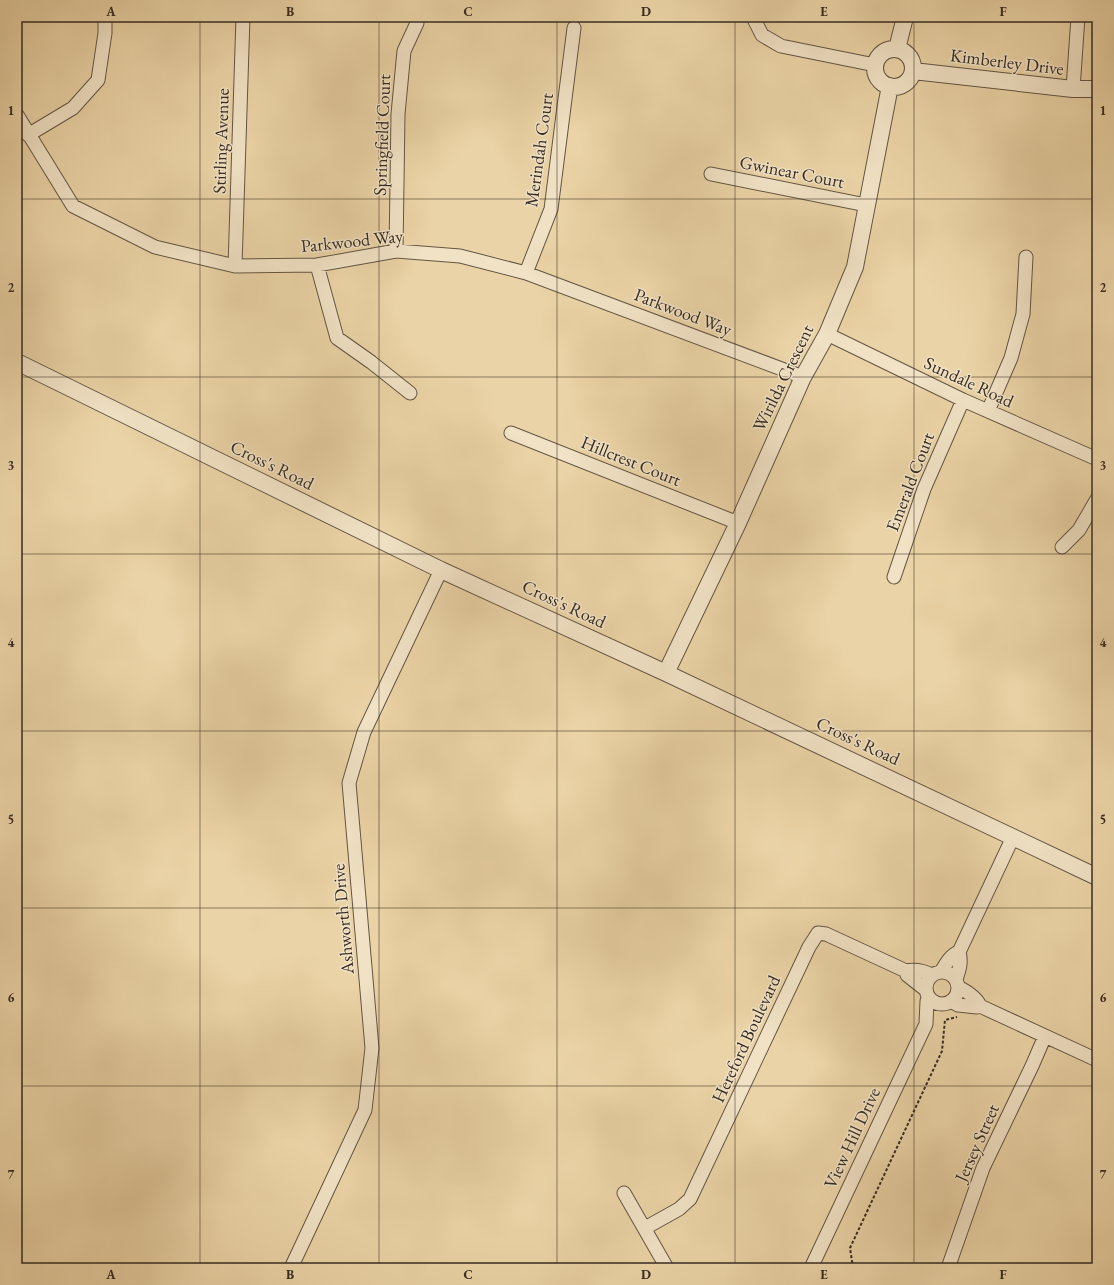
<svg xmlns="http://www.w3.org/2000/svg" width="1114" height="1285" font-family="'EB Garamond',serif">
<rect width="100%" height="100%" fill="#ead3a6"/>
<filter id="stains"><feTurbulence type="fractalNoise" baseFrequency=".005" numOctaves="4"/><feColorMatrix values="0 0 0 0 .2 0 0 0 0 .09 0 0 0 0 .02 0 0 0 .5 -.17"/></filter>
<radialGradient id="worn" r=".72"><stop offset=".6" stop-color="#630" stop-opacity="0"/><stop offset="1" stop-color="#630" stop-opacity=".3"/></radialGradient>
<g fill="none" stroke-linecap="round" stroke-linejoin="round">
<defs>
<path id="minor" d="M753 17 762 35 781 46 875 65
M1073 89 1078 17
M17 115 73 206 155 247 235 266 317 265 396 251 460 256 526 273 803 377
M28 135 73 108 98 80 105 33V17
M711 174 866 205
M396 251 398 114 404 51 417 23
M317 265 337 338 371 362 410 393
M235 266 243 17
M526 273 551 209 574 28
M827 334 963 400 1097 459
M988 411 1011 358 1023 314 1026 257
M511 433 738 523
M1062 547 1079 530 1097 499
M894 577 924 489 963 400
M906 971 907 975 926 990
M926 988a16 16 0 1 1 32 0a16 16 0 1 1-32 0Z
M941 972C945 965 951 954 959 952
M956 979C959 971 962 962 959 952L1013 837
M958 987C966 991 977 998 980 1006
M951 1001 958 1005 977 1007 980 1006 1097 1060
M624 1193 667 1268
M645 1228 679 1209 690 1199 809 947 818 933 826 934 906 971C915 969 924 971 932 975
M291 1268 365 1110 372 1048 349 783 364 732 441 570
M811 1268 926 1024 927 1001 929 998
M948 1268 983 1168 1032 1066 1045 1036"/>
<path id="tertiary" d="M897 49 905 17
M875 68a19 19 0 1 1 38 0a19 19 0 1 1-38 0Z
M913 71 1073 89H1097
M17 362 441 570 666 673 1097 877
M666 673 738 523 803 377 827 334 855 267 890 86"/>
</defs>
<use href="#minor" stroke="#635644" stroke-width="15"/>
<use href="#tertiary" stroke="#635644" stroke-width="18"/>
<path stroke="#362c23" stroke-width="2" stroke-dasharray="3 2" stroke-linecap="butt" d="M853 1268 850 1248 942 1051 945 1020 957 1017"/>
<use href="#minor" stroke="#f1e2c5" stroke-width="13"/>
<use href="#tertiary" stroke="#f1e2c5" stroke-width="16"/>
</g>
<path fill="none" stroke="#362c23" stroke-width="1" stroke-opacity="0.55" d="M200 17V1268M379 17V1268M557 17V1268M735 17V1268M914 17V1268M17 199H1097M17 377H1097M17 554H1097M17 731H1097M17 908H1097M17 1086H1097"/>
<g text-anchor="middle" stroke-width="3" stroke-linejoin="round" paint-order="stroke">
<g font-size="18" fill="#362c23" stroke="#f1e2c5">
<text transform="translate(1007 62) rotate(7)" y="6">Kimberley Drive</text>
<text transform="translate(382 135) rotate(-88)" y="6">Springfield Court</text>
<text transform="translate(221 141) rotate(-88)" y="6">Stirling Avenue</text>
<text transform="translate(539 150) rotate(-82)" y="6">Merindah Court</text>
<text transform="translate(792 172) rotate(11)" y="6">Gwinear Court</text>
<text transform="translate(352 241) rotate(-6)" y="6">Parkwood Way</text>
<text transform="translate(683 312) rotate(21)" y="6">Parkwood Way</text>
<text transform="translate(783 378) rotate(-64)" y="6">Wirilda Crescent</text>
<text transform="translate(969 382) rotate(25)" y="6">Sundale Road</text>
<text transform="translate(631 461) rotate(22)" y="6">Hillcrest Court</text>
<text transform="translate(272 465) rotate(26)" y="6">Cross's Road</text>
<text transform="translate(910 482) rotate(-69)" y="6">Emerald Court</text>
<text transform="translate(564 604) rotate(25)" y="6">Cross's Road</text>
<text transform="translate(858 741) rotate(25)" y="6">Cross's Road</text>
<text transform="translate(343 919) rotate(-95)" y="6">Ashworth Drive</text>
<text transform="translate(746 1039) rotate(-65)" y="6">Hereford Boulevard</text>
<text transform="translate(852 1138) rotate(-65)" y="6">View Hill Drive</text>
<text transform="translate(977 1143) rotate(-66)" y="6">Jersey Street</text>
</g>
</g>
<rect width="1114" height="1285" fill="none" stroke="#ead3a6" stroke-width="44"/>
<rect x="22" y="22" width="1070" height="1241" fill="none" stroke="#362c23" stroke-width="1.5"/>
<g font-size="13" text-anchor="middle" font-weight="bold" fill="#362c23">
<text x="111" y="16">A</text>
<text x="290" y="16">B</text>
<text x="468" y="16">C</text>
<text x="646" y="16">D</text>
<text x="824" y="16">E</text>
<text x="1003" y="16">F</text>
<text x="11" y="115">1</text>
<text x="1103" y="115">1</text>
<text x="11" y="292">2</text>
<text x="1103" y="292">2</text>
<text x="11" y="470">3</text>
<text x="1103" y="470">3</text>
<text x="11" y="647">4</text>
<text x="1103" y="647">4</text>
<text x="11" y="824">5</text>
<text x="1103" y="824">5</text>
<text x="11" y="1002">6</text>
<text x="1103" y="1002">6</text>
<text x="11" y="1179">7</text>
<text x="1103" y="1179">7</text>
<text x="111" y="1279">A</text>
<text x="290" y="1279">B</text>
<text x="468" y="1279">C</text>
<text x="646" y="1279">D</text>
<text x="824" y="1279">E</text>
<text x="1003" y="1279">F</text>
</g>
<rect width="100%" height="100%" filter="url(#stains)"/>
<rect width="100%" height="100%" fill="url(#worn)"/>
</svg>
